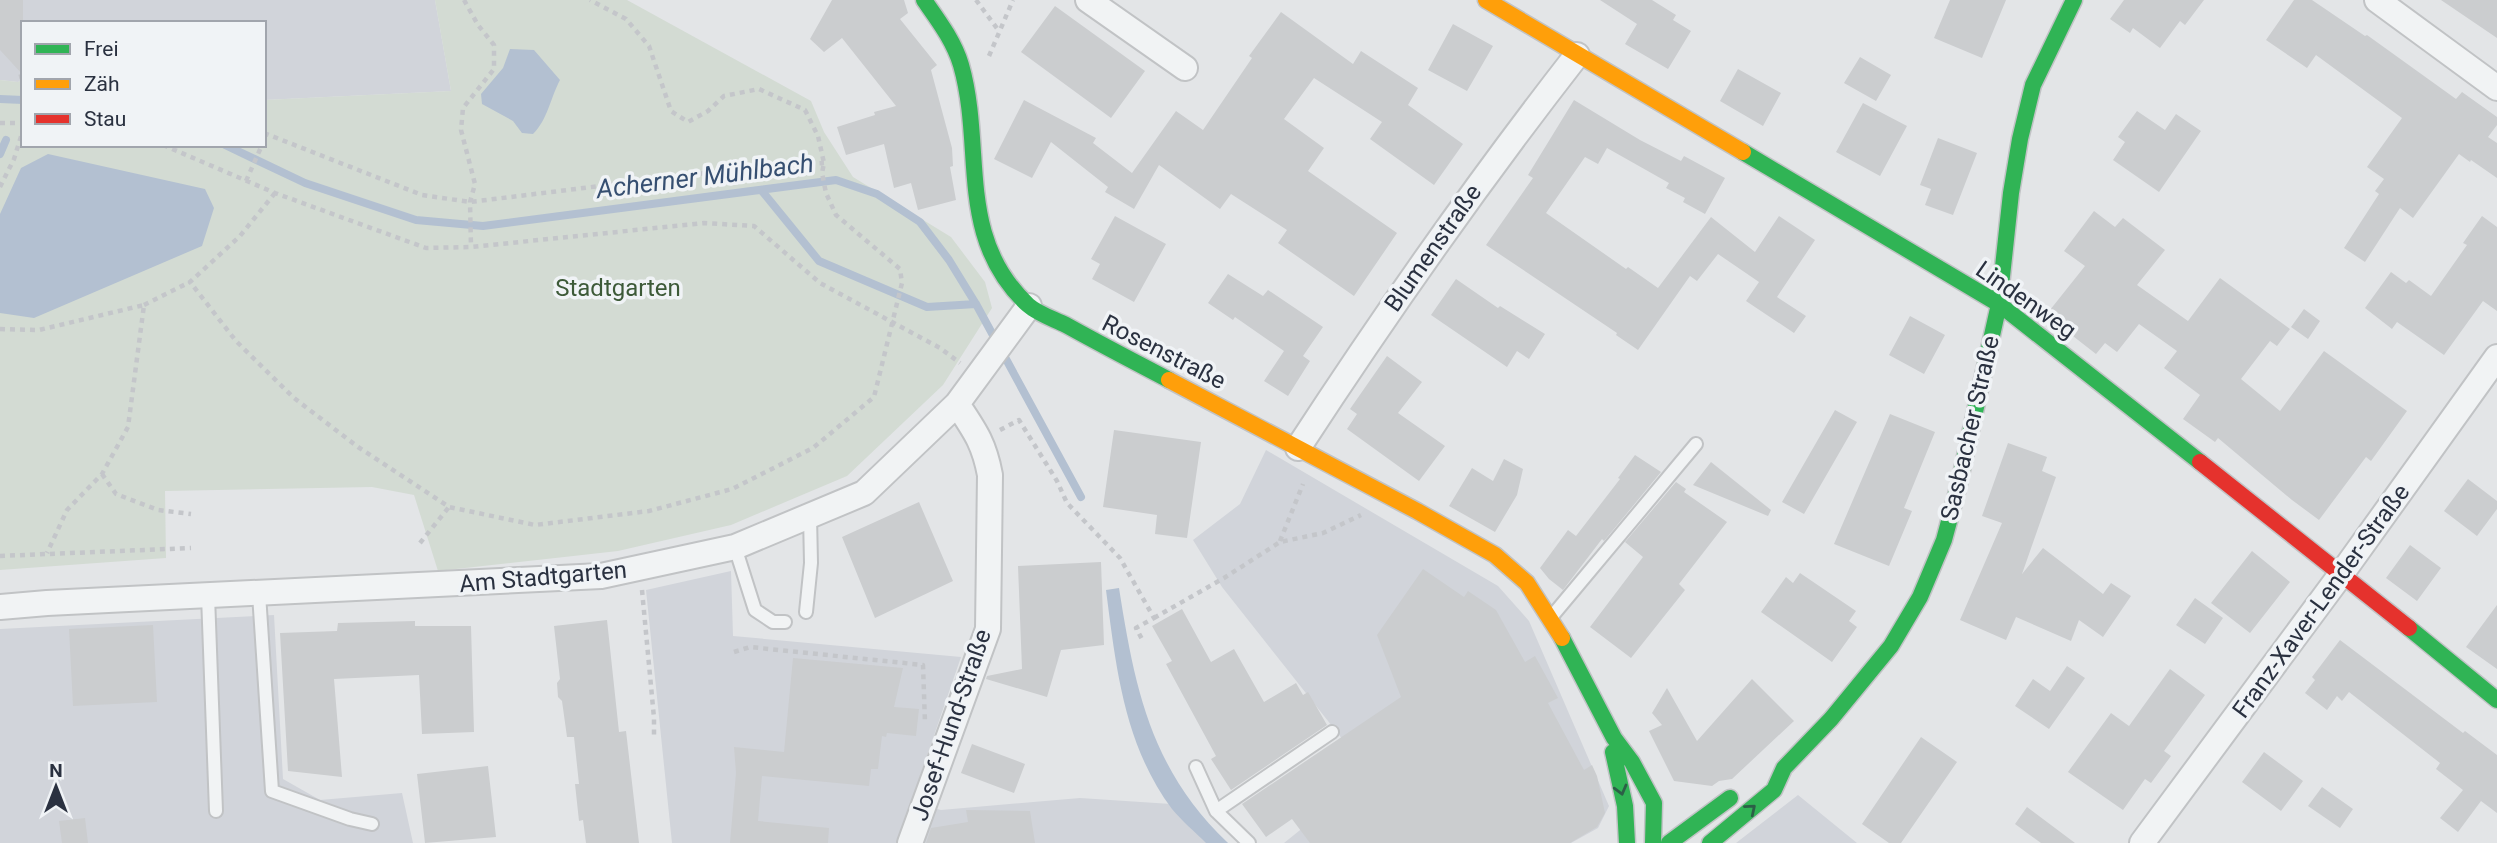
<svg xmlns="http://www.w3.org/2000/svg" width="2497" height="843" font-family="Roboto,sans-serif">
<rect width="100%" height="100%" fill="#e3e5e7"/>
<path fill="#d1d4da" d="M0 0H435L451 91 264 100V23H23V79L18 82 0 80Z
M1266 450 1498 586 1529 621 1609 806 1598 828 1571 843H1284L1370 774 1222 587 1193 540 1240 504Z
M731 571 733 636 961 657 911 802 941 810 1080 798 1171 804 1228 843H672L646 590Z
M274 615 283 779 320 800 402 793 413 843H0V629Z
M1798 795 1857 843H1736Z"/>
<path fill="#d3dbd3" d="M435 0H627L811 101 824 132 853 177 951 237 985 282 992 308 943 385 847 476 731 525 618 551 438 571 414 495 372 487 165 491 166 558 0 570V80L18 82 23 79V145H264V100L451 91Z"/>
<path fill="#b3c0d1" d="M510 49 534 50 560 80C550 99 548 119 533 134L522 133 513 121 482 104 481 94 503 68Z
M48 154 205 189 214 208 202 246 34 318 0 313V214L21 168Z
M1119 588C1135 689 1151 770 1228 843H1206C1195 832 1182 821 1172 809 1124 745 1116 667 1106 590Z"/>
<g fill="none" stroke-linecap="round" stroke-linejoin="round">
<path stroke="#b3c0d1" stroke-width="8" d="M0 99 23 100
M225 145 305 183 416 220 483 226 836 180 877 194 920 222 949 260 976 304 1081 497
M0 154 6 140
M762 191 819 261 927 307 976 304"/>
</g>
<path fill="#cbcdcf" d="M0 0H23V75L0 50Z
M832 0H904L908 13 900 19 937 65 931 70 952 148 953 166 950 167 956 200 918 210 911 183 894 188 884 144 846 155 837 127 875 115 874 112 896 106 842 38 824 52 810 39Z
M1600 0H1652L1676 15 1673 20 1691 31 1668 69 1625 44 1637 24Z
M1950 0H2006L1982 58 1934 38Z
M2124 0H2204L2185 25 2180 21 2160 48 2133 28 2130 33 2110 19Z
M2294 0H2312L2365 36 2367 35 2456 99 2462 92 2497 117V125L2488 137 2497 143V178L2471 160 2470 162 2459 154 2413 218 2400 208 2365 262 2344 248 2379 194 2375 191 2384 179 2367 167 2402 118 2316 55 2307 68 2266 40Z
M2441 0H2497V38Z
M1055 6 1145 71 1111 118 1021 52Z
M1281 12 1353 64 1361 51 1418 88 1408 105 1463 144 1434 185 1370 139 1382 122 1314 78 1284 119 1324 148 1308 171 1397 233 1354 296 1278 243 1287 230 1231 194 1220 209 1159 165 1134 209 1105 192 1108 187 1051 142 1032 178 994 159 1024 100 1096 138 1093 143 1132 173 1176 111 1203 130 1252 58 1249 56Z
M1453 24 1493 46 1467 91 1428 70Z
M1860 57 1891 75 1876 101 1844 83Z
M1738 69 1781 93 1763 126 1720 101Z
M1574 100 1640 140 1681 161 1684 156 1725 178 1705 214 1683 202 1685 198 1666 188 1669 183 1607 148 1598 164 1585 157 1546 213 1626 269 1628 267 1658 288 1711 217 1755 252 1779 216 1815 240 1777 297 1806 316 1794 333 1746 301 1759 282 1718 254 1697 281 1690 276 1638 350 1616 335 1617 333 1486 245 1533 178 1528 175Z
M1863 103 1907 126 1880 176 1836 152Z
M2137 111 2165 130 2176 114 2201 131 2159 192 2113 160 2125 142 2118 137Z
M1938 138 1977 153 1953 215 1925 205 1931 189 1920 185Z
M2094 211 2115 227 2123 218 2165 250 2137 285 2188 321 2220 278 2290 329 2277 346 2270 341 2241 379 2280 411 2324 351 2407 411 2371 461 2366 457 2319 520 2292 500 2218 438 2215 442 2183 419 2200 395 2164 368 2177 351 2139 324 2117 352 2105 343 2096 354 2046 315 2085 266 2064 251Z
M1115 216 1166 244 1134 302 1092 279 1100 264 1091 259Z
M2482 216 2497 227V311L2483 301 2444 355 2397 322 2392 329 2365 308 2391 272 2406 283 2409 280 2431 296 2467 245 2463 243Z
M1228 274 1263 296 1268 290 1323 327 1303 356 1310 361 1288 396 1264 381 1284 351 1235 317 1233 320 1208 303Z
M1456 279 1498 308 1500 306 1545 334 1529 359 1517 351 1507 367 1431 315Z
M2304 309 2320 321 2308 339 2291 327Z
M1910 316 1945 335 1924 374 1889 355Z
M1387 356 1422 382 1398 413 1445 446 1419 481 1347 429 1357 414 1350 409Z
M1835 410 1857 422 1804 514 1782 502Z
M1890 414 1935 432 1904 508 1912 511 1889 566 1834 544Z
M1114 430 1201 442 1187 538 1155 534 1157 515 1103 507Z
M2008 443 2047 457 2042 471 2056 477 2022 574 2043 548 2103 594 2111 583 2131 596 2103 637 2079 620 2071 641 2016 617 2006 640 1960 620 2002 523 1982 516Z
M1635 455 1661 472 1604 541 1602 539 1563 590 1549 579 1540 568 1568 530 1576 536 1620 479 1618 478Z
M1504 459 1523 469 1517 495 1495 532 1449 506 1472 468 1493 481Z
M1711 462 1771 510 1768 516 1693 485Z
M2468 479 2497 501V509L2477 536 2444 511Z
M1676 482 1686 489 1684 492 1727 522 1679 584 1685 590 1631 658 1590 627 1643 557 1625 542Z
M919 502 953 581 875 618 842 537Z
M2410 545 2441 568 2417 601 2386 578Z
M2252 551 2290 582 2250 633 2211 603Z
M1101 562 1104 645 1061 650 1047 697 986 679 987 676 1022 669 1018 566Z
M1423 569 1464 597 1468 591 1496 610 1525 662 1535 656 1558 698 1548 703 1584 770 1592 765 1597 776 1605 813 1597 827 1570 843H1310L1292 819 1266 837 1242 804 1401 697 1377 635Z
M1800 573 1856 611 1849 621 1857 627 1832 662 1761 612 1786 577 1793 583Z
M2195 598 2223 618 2205 644 2176 625Z
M2497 605V669L2466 647Z
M1182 609 1211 662 1234 649 1264 702 1296 683 1303 695 1308 692 1327 725 1231 790 1211 759 1216 756 1166 664 1172 661 1152 626Z
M607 620 619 732 626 731 639 843H586L583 820 579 821 575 784H579L574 737H567L562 701 558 697 557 683 560 679 554 626Z
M415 621V626H471L474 732 422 734 419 675 334 679 342 777 288 771 280 633 337 631 338 623Z
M153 625 157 702 73 706 69 629Z
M2340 640 2463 733 2465 731 2497 755V813L2481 801 2458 832 2440 818 2463 790 2436 769 2440 763 2349 692 2342 701 2337 696 2327 710 2305 693 2315 680 2312 677Z
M793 658 903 668 894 707 919 709 916 736 887 733 886 737 882 736 878 769H871L869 786 762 776 758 821 829 828 828 843H730L736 773 734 747 784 752Z
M2067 666 2085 678 2049 729 2015 706 2033 679 2050 691Z
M2170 669 2205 695 2164 751 2171 756 2151 783 2145 779 2123 810 2068 772 2111 713 2129 726Z
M1752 679 1794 721 1732 779 1719 781 1712 786 1674 781 1649 731 1662 725 1652 713 1667 688 1697 741Z
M1921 737 1957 762 1901 843H1889L1862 824Z
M972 744 1025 764 1014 793 961 773Z
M2264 752 2303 781 2281 811 2242 782Z
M488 766 496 837 425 843 417 774Z
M2322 787 2353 809 2340 828 2308 806Z
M2027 807 2075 843H2041L2015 824Z
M966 810 1030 811 1035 843H926L931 828 968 822Z
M85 818 88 843H62L59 821Z"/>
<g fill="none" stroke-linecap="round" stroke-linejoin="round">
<defs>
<path id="lane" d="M735 547 755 610 773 622H785
M259 594 272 791 350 819 372 824
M208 596 216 811
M806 612 811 563 810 516
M1553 615 1696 444
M1196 767 1216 811 1249 843
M1216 811 1332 732"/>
<path id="street" d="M1088 0 1185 68
M2377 0 2497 88
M1298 448C1386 313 1478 182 1577 55
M0 607 47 603 601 576 735 547 864 493 957 404 1029 306
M910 843 988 629 990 475C984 443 975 431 957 404
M2142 843 2342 573 2497 357"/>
<path id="fast" d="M924 0C938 20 954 41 961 65 985 149 955 237 1028 305 1038 314 1054 319 1066 325 1100 344 1135 362 1169 380
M1743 152 1999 304 2200 462
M2409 628 2497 700
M1562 638 1614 738 1632 762 1654 803 1653 843
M1613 752 1625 806 1627 843
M1669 843 1730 798
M1710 843 1774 790 1784 768 1831 719 1891 646 1920 597 1944 540 1958 488 1999 304 2011 193 2020 139 2033 85 2074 0"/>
<path id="slow" d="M1486 0 1743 152
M1169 380 1417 511 1495 555 1527 583 1562 638"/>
<path id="jam" d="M2200 462 2409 628"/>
</defs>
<use href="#lane" stroke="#c1c3c5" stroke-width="16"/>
<use href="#street" stroke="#c1c3c5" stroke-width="28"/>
<use href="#fast" stroke="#c1c3c5" stroke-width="19"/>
<use href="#slow" stroke="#c1c3c5" stroke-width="19"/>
<use href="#jam" stroke="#c1c3c5" stroke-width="19"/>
<path stroke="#c4c6ca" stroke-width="4.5" stroke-dasharray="5 5" stroke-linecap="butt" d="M464 0 478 25 494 45V69L463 108 461 130 475 184 470 202 471 247
M976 0 999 31
M989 56 1013 0
M19 77 23 76
M0 123H23
M264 133 422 195 470 202 746 168 824 163
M163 145 275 193 426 248 471 247 704 223 754 226 820 283 940 348 960 363
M246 181 262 145
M0 187 14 159 23 130
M275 193 240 236 190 282 236 341 294 398 358 447 449 507 535 525 649 511 732 489 813 448 874 397 902 283 900 269 836 215 826 193 822 173 824 163 818 136 805 110 759 89 724 96 708 111 688 122 671 111 649 46 626 19 590 0
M144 305 190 282
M0 329 39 330 144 305 128 427 102 474 67 510 47 553
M1000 430 1019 420 1057 481 1067 503 1120 558 1154 618 1136 628 1143 641
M102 474 116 494 158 510 191 514
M1280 541 1303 484
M420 543 449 507
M0 556 191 548
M642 590 654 718V735
M1154 618 1224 578 1280 542 1323 533 1361 515
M734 652 750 647 923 665 925 723"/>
<use href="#lane" stroke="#f1f3f4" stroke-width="12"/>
<use href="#street" stroke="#f1f3f4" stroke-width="24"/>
<use href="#fast" stroke="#30b455" stroke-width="16"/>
<use href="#slow" stroke="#ff9f0a" stroke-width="16"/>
<use href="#jam" stroke="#e5322d" stroke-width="16"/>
</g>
<defs><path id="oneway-chevron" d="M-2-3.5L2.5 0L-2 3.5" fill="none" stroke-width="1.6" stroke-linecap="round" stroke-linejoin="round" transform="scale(1.75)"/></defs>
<g stroke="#2c5f47">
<use href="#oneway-chevron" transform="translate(1621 790) rotate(75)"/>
<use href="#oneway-chevron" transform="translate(1751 809) rotate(-40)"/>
</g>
<g text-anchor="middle" stroke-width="7" stroke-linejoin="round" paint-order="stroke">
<g font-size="24" fill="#2a3140" stroke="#f0f3f6">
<text transform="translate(1433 248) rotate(-55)" y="8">Blumenstraße</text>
<text transform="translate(2026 300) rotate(35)" y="8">Lindenweg</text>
<text transform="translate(1164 352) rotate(27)" y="8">Rosenstraße</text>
<text transform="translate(1970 428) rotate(-77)" y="8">Sasbacher Straße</text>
<text transform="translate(543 577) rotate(-5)" y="8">Am Stadtgarten</text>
<text transform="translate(2321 601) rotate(-54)" y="8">Franz-Xaver-Lender-Straße</text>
<text transform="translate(951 725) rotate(-71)" y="8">Josef-Hund-Straße</text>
</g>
<g font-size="24" fill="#3d5a38" stroke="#f0f3f6">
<text x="618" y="296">Stadtgarten</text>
</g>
<g font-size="26" font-style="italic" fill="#364f71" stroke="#f0f3f6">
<text transform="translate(705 176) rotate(-7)" y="9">Acherner Mühlbach</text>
</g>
</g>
<rect x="21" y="21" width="245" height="126" fill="#f0f3f6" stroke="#a1a5ad" stroke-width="2"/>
<rect x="35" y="44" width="35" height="10" fill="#30b455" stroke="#a1a5ad" stroke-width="2"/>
<text x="84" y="56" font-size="21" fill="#2a3140">Frei</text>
<rect x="35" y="79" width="35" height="10" fill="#ff9f0a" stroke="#a1a5ad" stroke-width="2"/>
<text x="84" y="91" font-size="21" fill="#2a3140">Zäh</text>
<rect x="35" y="114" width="35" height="10" fill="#e5322d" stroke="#a1a5ad" stroke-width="2"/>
<text x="84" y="126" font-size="21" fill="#2a3140">Stau</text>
<g transform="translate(56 787)" stroke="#f0f3f6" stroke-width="5" paint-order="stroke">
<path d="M0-5L12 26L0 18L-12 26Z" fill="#2a3140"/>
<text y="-10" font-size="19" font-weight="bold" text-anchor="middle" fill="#2a3140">N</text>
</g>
</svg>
